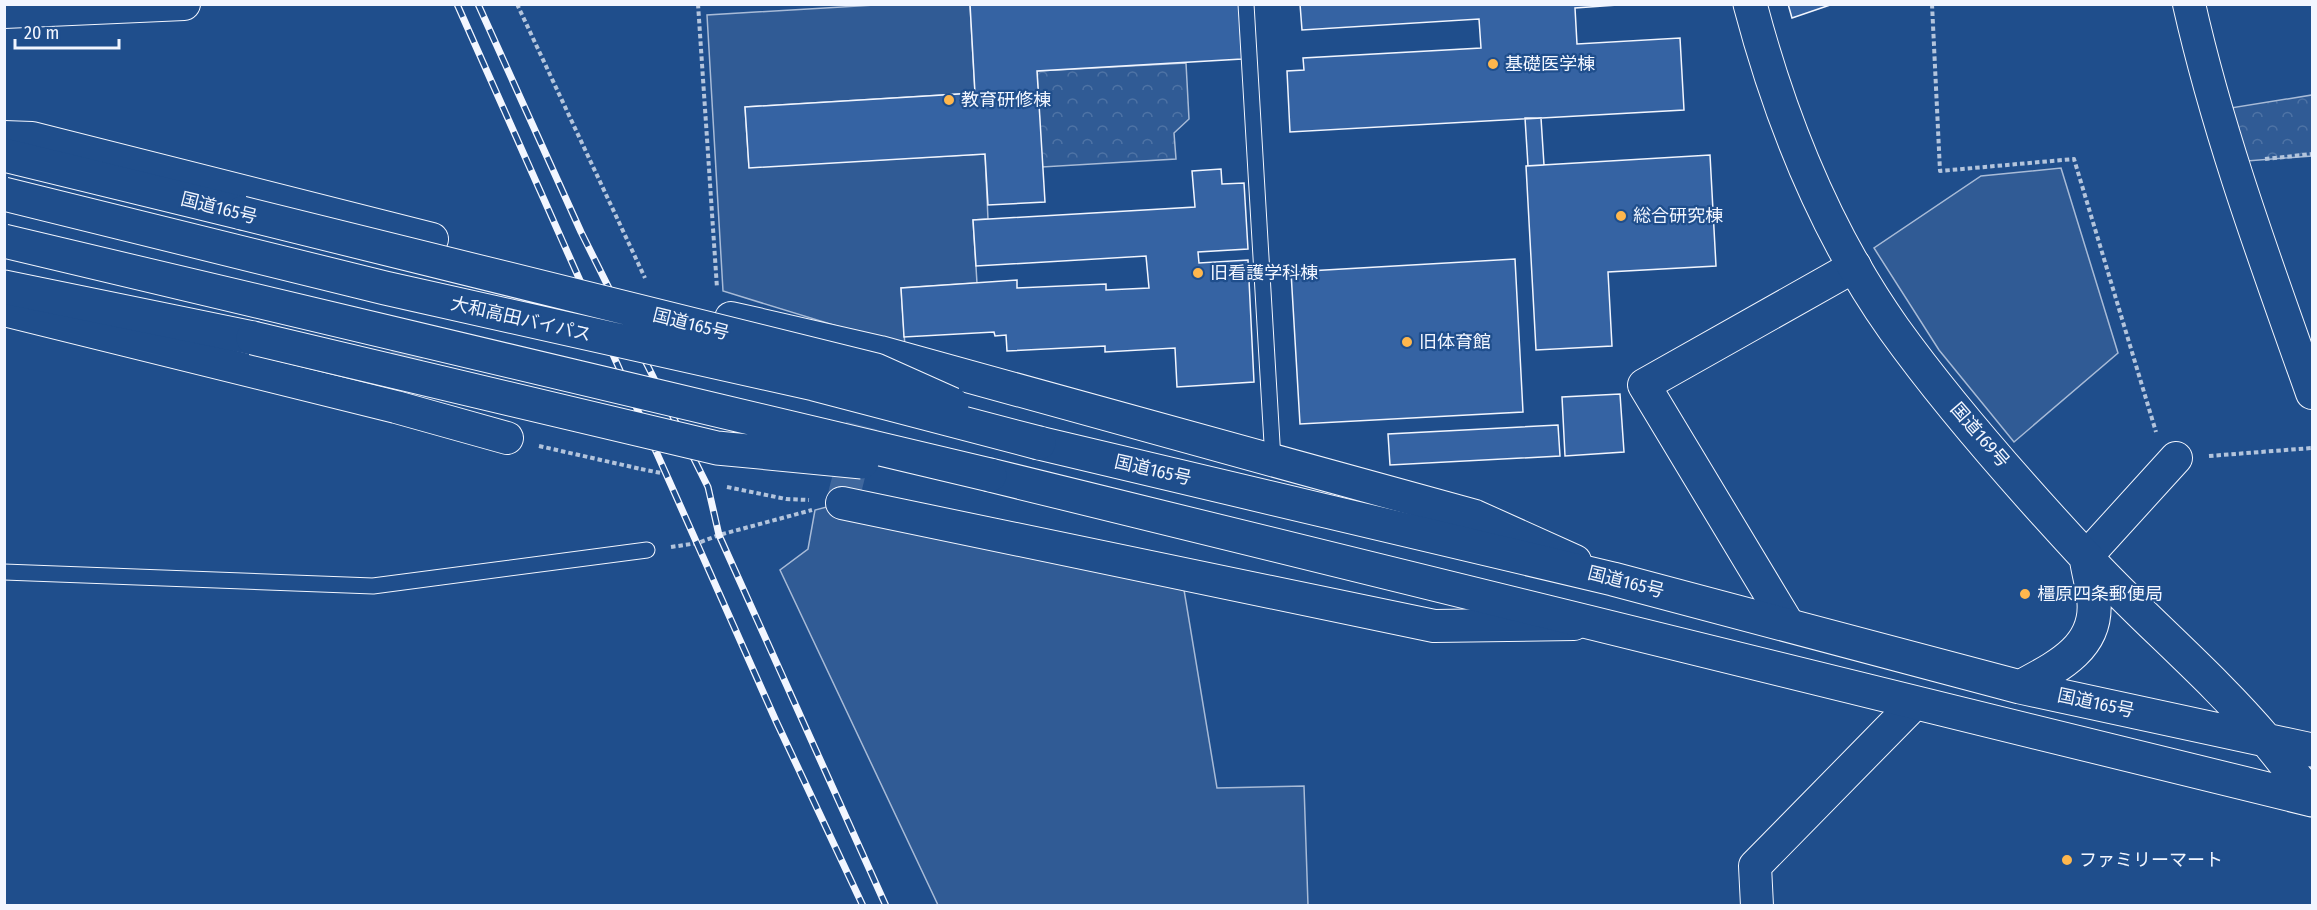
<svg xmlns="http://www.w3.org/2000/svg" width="2317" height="910" font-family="'Fira Sans Condensed','Noto Sans JP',sans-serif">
<defs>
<pattern id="forest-crowns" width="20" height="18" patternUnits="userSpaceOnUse" patternTransform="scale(1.5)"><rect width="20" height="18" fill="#305b95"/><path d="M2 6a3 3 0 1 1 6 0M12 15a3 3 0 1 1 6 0" fill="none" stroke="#4e73a5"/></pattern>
</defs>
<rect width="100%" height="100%" fill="#1f4e8c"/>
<path fill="#305b95" stroke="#a8bbd7" stroke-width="1.5" d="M875 5H970L975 93 745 107 749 167 985 154 988 219 973 220 977 283 901 288 905 347 723 291 707 15Z
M2061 168 2118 353 2014 442 1939 350 1874 248 1981 176Z
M842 503 1181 572 1217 788 1304 786 1308 905H938L780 570 808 549 815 510Z"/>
<path fill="url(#forest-crowns)" stroke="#a8bbd7" stroke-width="1.5" d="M1186 63 1189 119 1174 133 1176 159 1042 167 1037 71Z
M2312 95V156L2234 162 2218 110Z"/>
<path fill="#3563a3" stroke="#f2f6ff" stroke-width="1.5" d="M970 4H1239L1242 59 1037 71 1045 202 988 205 985 154 749 168 745 107 975 93Z
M1300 4H1632L1575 8 1577 44 1680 38 1684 110 1290 132 1287 71 1304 70 1303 58 1481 48 1479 19 1302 30Z
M1788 4H1833L1792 18Z
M1525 118H1541L1544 165 1528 166Z
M1710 155 1716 266 1608 272 1612 346 1536 350 1526 166Z
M1221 169 1222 184 1244 183 1248 249 1198 252 1199 263 1248 260 1254 382 1177 387 1175 348 1105 352V346L1007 351 1006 335 995 336 994 332 904 337 901 288 1017 280V288L1106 284V290L1149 288 1146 256 976 266 973 220 1195 207 1192 171Z
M1515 259 1523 412 1300 424 1291 272Z
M1620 394 1624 452 1565 456 1562 397Z
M1558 425 1560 456 1390 465 1388 434Z"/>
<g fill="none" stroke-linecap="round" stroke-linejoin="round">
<path stroke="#3f679d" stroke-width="32" stroke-dasharray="32 16" stroke-linecap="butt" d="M396 407 432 239
M842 503 875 373"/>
<defs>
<path id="lane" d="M1246 4 1273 460
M4 572 373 586 647 550"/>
<path id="street" d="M2189 4C2219 137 2267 266 2312 393
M4 12 184 4
M4 137 32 138 432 239
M4 310 396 407 507 438
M731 318 880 352 1475 516 1575 561
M842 503 1434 626 1574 624
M2086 557 2176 458
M1788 624 1644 385 1855 266
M1757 906 1755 866 1914 704"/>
<path id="highway" d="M1750 4C1780 118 1826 233 1894 329 1950 407 2020 486 2085 556 2143 619 2211 675 2266 740 2282 759 2297 779 2312 798
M4 155 242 213
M4 287 253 338
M1039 443 1613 579 2020 687 2312 750
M990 475 2312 800
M2020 687C2055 668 2097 649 2094 603 2093 587 2088 572 2086 557"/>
</defs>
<use href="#lane" stroke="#f2f6ff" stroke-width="17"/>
<use href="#street" stroke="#f2f6ff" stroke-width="34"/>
<use href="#highway" stroke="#f2f6ff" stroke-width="35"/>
<path stroke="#b3c4dc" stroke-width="4" stroke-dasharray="4.5 3" stroke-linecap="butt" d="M517 4 645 278
M698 4 717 288
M1932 4 1940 171 2074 159 2156 432
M2265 159 2312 154
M539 446 641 469
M2209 456 2312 448
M727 487 786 499 809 500
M671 547 698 543 719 535 812 510"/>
<use href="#lane" stroke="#1f4e8c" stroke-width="15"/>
<use href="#street" stroke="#1f4e8c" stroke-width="32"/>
<use href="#highway" stroke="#1f4e8c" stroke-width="33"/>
<defs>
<path id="rail" d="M457 4 776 721 863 906
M478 4 581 232 708 487 719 535 886 906"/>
</defs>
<use href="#rail" stroke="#f2f6ff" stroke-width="7"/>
<use href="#rail" stroke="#1f4e8c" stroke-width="4.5" stroke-dasharray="14" stroke-linecap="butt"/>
<defs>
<path id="highway-bridge" d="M4 194 385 288 814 384 1039 443
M242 213 876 370 952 404
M4 241 990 475
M253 338 717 448 862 462"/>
</defs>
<use href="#highway-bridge" stroke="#f2f6ff" stroke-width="35" stroke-linecap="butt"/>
<path stroke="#b3c4dc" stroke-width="4" stroke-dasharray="4.5 3" stroke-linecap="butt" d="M641 469 661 473"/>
<use href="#highway-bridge" stroke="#1f4e8c" stroke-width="33"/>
</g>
<g fill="#ffb74d" stroke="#1f4e8c" stroke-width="2">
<circle cx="1493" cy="64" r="6"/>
<circle cx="949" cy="100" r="6"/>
<circle cx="1621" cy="216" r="6"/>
<circle cx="1198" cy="273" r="6"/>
<circle cx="1407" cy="342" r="6"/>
<circle cx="2025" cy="594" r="6"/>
<circle cx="2067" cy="860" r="6"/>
</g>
<g text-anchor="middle" stroke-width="4.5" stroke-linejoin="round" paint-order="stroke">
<g font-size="18" fill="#f2f6ff" stroke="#1f4e8c" text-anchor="start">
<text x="1505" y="70">基礎医学棟</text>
<text x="961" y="106">教育研修棟</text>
<text x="1633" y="222">総合研究棟</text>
<text x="1210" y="279">旧看護学科棟</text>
<text x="1419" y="348">旧体育館</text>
<text x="2037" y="600">橿原四条郵便局</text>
<text x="2079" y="866">ファミリーマート</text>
</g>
<g font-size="18" fill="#f2f6ff" stroke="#1f4e8c">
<text transform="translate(219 208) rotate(14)" y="6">国道165号</text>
<text transform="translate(521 319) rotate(13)" y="6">大和高田バイパス</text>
<text transform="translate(691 324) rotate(14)" y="6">国道165号</text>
<text transform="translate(1980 435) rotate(49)" y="6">国道169号</text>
<text transform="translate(1153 470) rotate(13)" y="6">国道165号</text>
<text transform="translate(1626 582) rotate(14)" y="6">国道165号</text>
<text transform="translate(2096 703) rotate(12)" y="6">国道165号</text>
</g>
</g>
<rect width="2317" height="910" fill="none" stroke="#f2f6ff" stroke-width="12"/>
<path d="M15 39v9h104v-9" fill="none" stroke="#f2f6ff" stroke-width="3"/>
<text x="24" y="39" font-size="18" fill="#f2f6ff" stroke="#1f4e8c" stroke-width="4.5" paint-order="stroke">20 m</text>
</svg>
